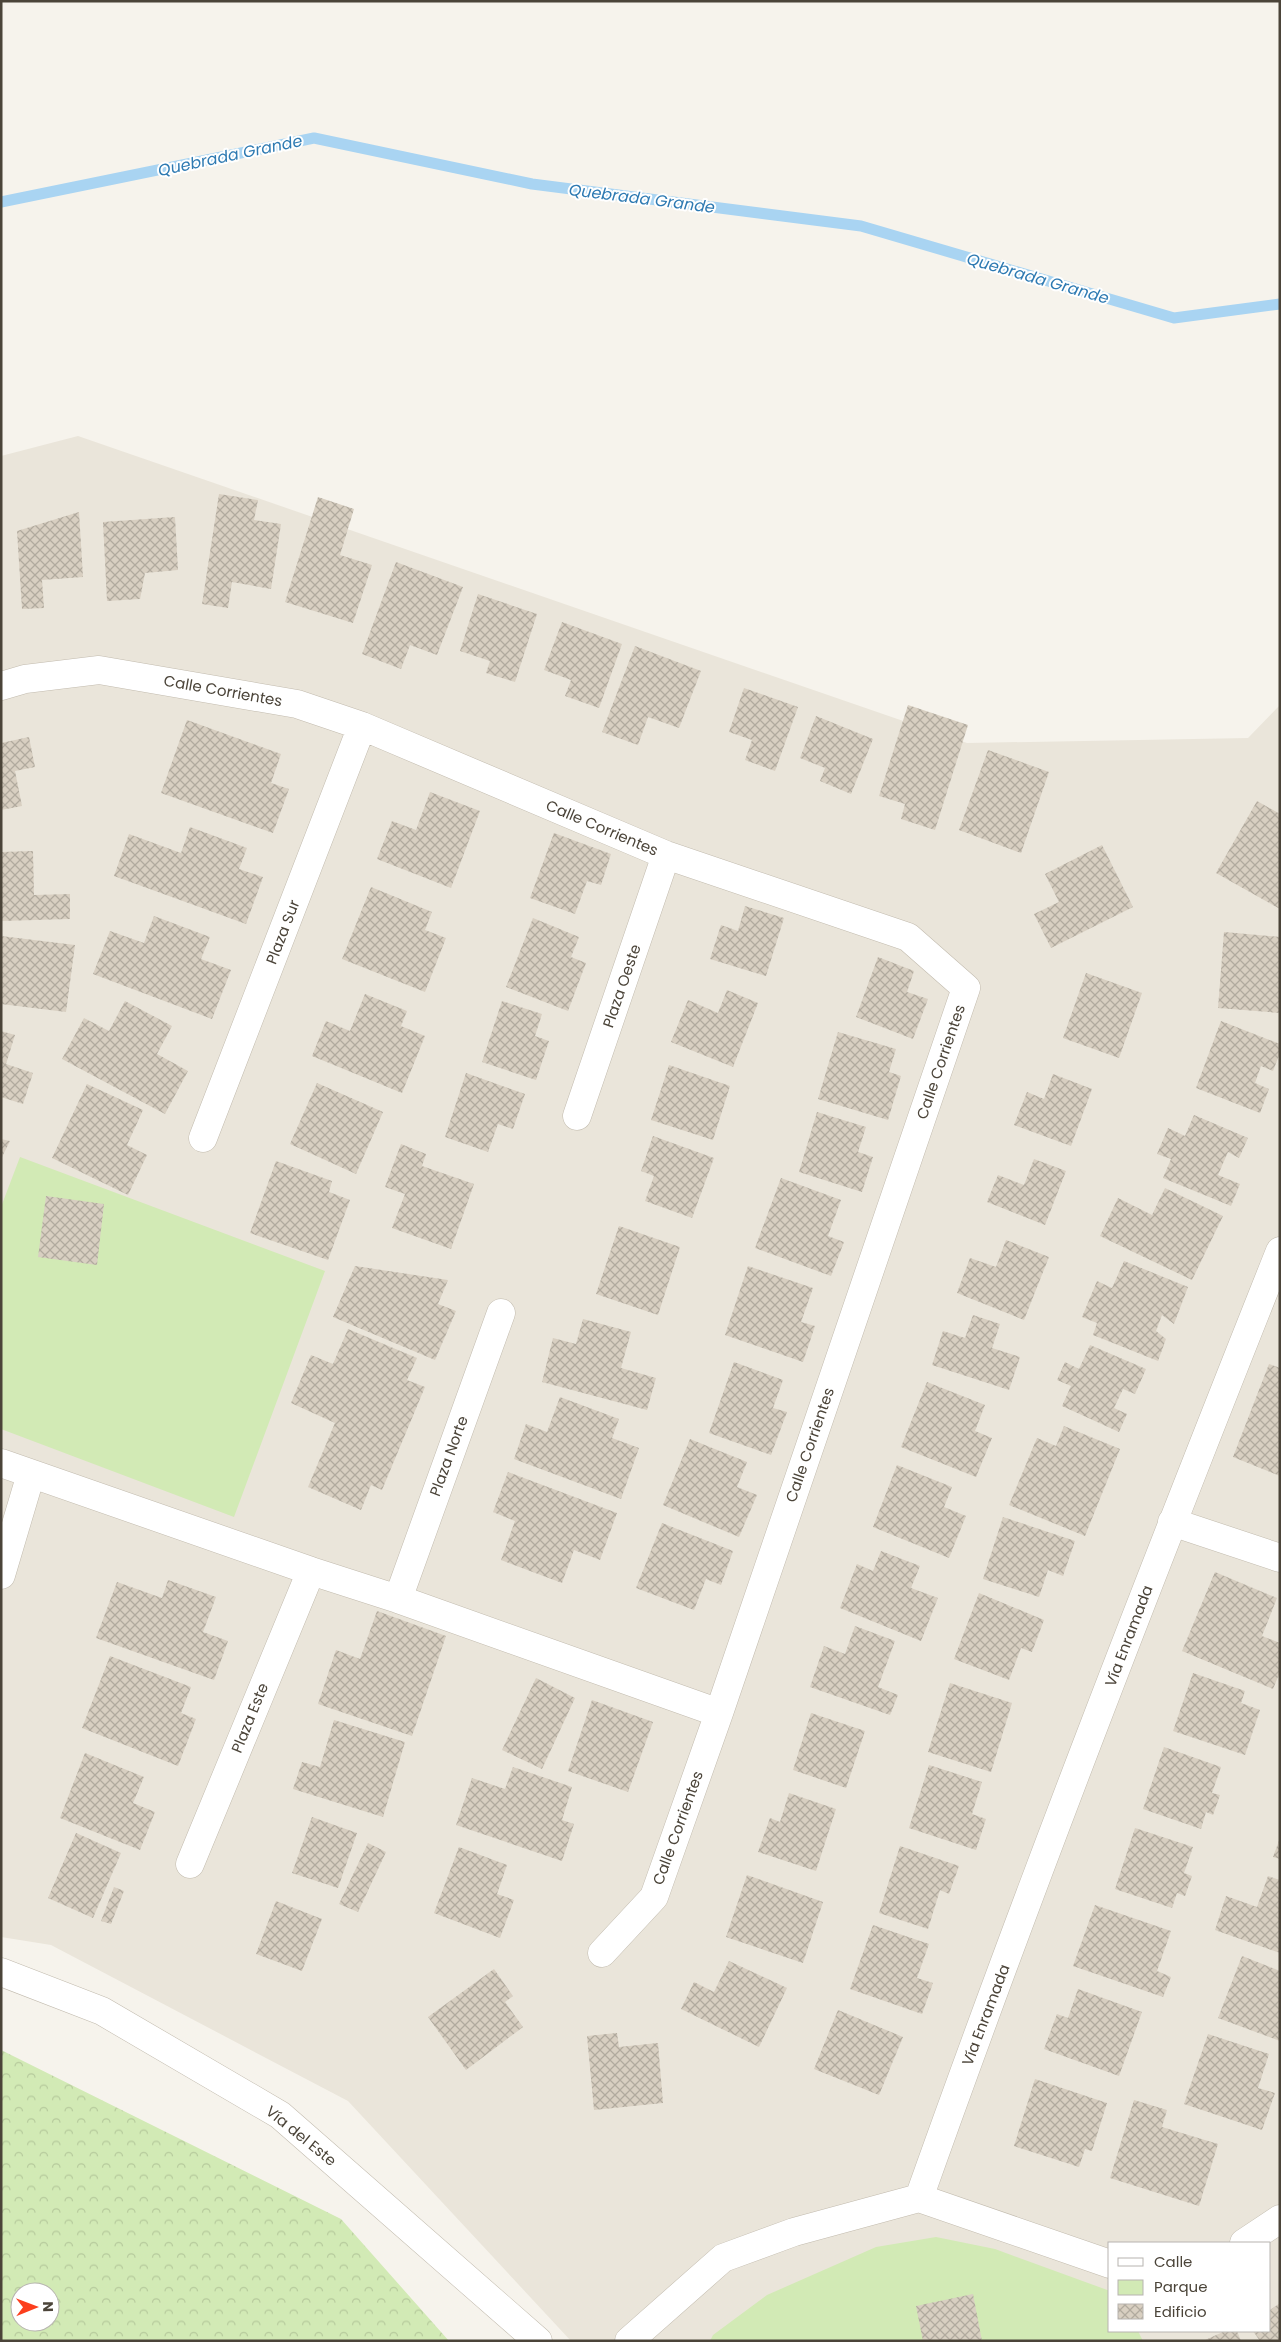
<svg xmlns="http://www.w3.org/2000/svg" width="1281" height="2342" font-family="Poppins,sans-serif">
<defs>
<pattern id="forest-crowns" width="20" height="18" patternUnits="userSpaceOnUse" patternTransform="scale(1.25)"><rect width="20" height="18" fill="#d2eab5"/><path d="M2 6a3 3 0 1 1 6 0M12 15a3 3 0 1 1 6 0" fill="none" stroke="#b6ca9c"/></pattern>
<pattern id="building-cross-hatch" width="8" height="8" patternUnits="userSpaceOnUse" patternTransform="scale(1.25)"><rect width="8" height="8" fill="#d8cfc1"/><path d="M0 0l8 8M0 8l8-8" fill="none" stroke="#b1aa9e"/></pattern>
</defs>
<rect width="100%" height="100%" fill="#f6f3ec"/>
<path fill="#eae5da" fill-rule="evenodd" d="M78 436 967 743 1248 738 1280 705V2341H571L348 2101 51 1945 1 1937V456ZM1110 2243H1270V2331H1110Z"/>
<path fill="url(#forest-crowns)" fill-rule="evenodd" d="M1 2050 341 2219 449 2341H1ZM20 2292H50V2322H20Z"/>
<path fill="#d2eab5" d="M20 1157 325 1271 234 1517 1 1429V1207Z
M936 2237 995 2249 1110 2291V2331H1138L1143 2341H710L713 2335 767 2295 876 2247Z"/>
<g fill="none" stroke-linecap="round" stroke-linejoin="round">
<path stroke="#a9d4f2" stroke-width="11" d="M1 202 314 138 532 184 861 226 1174 318 1280 304"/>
</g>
<path fill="url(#building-cross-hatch)" d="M219 494 258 500 254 520 281 524 271 589 232 582 228 608 202 604Z
M318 497 354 509 340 555 372 565 353 623 285 602Z
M79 512 83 577 42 580 44 608 22 609 17 531Z
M175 517 178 570 145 573 140 599 107 601 103 522Z
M396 562 463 587 437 655 410 645 401 669 362 654Z
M478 594 537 614 515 682 486 673 490 661 460 651Z
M562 622 622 644 599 708 565 696 571 680 544 670Z
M635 646 701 671 679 728 648 717 638 745 602 732Z
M744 688 798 707 775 771 745 760 752 740 729 732Z
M908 705 968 725 935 830 901 819 905 804 879 796Z
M816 716 873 739 851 794 820 781 825 768 800 758Z
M187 720 281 754 271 783 289 789 273 833 161 793Z
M29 737 35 767 15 771 22 806 1 810V743Z
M988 750 1049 772 1021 853 959 830Z
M430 792 480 811 451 888 377 859 392 821 416 830Z
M1257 801 1280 814V909L1216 873Z
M190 827 247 848 239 869 263 877 246 924 114 876 129 834 181 853Z
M554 833 611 854 601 885 587 881 575 914 530 898Z
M1102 845 1133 907 1051 948 1034 914 1059 902 1045 874Z
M33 851 34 895 70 894V919L1 921V852Z
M371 887 432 912 425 930 446 938 425 992 342 959Z
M745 906 784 918 766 976 710 959 721 925 738 931Z
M154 916 210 937 201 959 231 970 212 1019 93 974 110 931 144 943Z
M533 918 579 937 571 957 586 963 568 1011 506 987Z
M1224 932 1280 937V1013L1218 1008Z
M1 936 75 945 66 1012 1 1004Z
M878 957 914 971 907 992 928 999 913 1039 856 1017Z
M1086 973 1142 993 1119 1058 1063 1038Z
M727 990 758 1003 733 1067 671 1042 688 1000 718 1013Z
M365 994 407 1011 401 1026 425 1036 402 1093 312 1056 326 1021 350 1031Z
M125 1001 172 1026 157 1054 188 1071 165 1114 62 1059 84 1018 109 1031Z
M502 1001 542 1014 535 1036 549 1041 536 1080 482 1062Z
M1221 1021 1280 1044V1053L1273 1071 1261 1066 1255 1083 1269 1089 1260 1113 1196 1088Z
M1 1031 15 1035 6 1064 33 1073 23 1104 1 1097Z
M838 1032 896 1049 889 1072 901 1076 888 1120 818 1099Z
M669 1065 730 1086 713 1140 651 1120Z
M466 1073 525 1094 513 1129 498 1124 488 1152 445 1137Z
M1053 1074 1092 1089 1071 1146 1014 1125 1027 1092 1044 1099Z
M317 1083 383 1112 356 1174 290 1144Z
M87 1084 143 1110 127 1145 147 1155 128 1195 52 1158Z
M817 1112 866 1127 858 1152 873 1157 862 1192 799 1172Z
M1194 1115 1248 1138 1239 1158 1228 1152 1218 1175 1240 1184 1231 1206 1163 1178 1171 1159 1157 1154 1168 1128 1185 1136Z
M653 1136 714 1158 692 1218 645 1201 654 1176 641 1171Z
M1 1139 10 1141 1 1159Z
M401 1144 426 1154 422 1166 474 1184 451 1249 392 1228 405 1194 385 1187Z
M1034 1159 1066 1171 1045 1225 987 1202 998 1175 1024 1185Z
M276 1161 332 1181 329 1192 350 1200 328 1260 250 1233Z
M781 1178 841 1200 828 1236 844 1242 831 1276 755 1248Z
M1165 1188 1223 1216 1192 1280 1100 1236 1118 1198 1152 1215Z
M46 1196 104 1204 97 1265 38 1257Z
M619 1226 680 1247 658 1315 596 1294Z
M1006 1240 1049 1257 1024 1320 957 1293 970 1258 996 1267Z
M1124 1261 1188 1287 1174 1324 1162 1315 1156 1331 1166 1339 1158 1361 1093 1335 1097 1323 1082 1317 1097 1281 1112 1288Z
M355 1266 448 1280 438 1304 456 1311 435 1360 333 1317Z
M748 1266 813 1288 801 1322 815 1326 803 1362 725 1335Z
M973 1315 1000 1324 992 1348 1020 1357 1009 1390 932 1365 943 1331 965 1338Z
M583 1319 631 1332 621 1368 656 1378 647 1410 542 1382 553 1338 576 1344Z
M348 1329 417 1358 407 1380 425 1387 382 1490 371 1485 361 1510 308 1487 335 1423 291 1403 311 1355 333 1364Z
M1090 1345 1146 1369 1135 1394 1123 1389 1114 1408 1127 1414 1119 1432 1062 1406 1071 1386 1057 1380 1065 1362 1079 1369Z
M734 1362 783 1380 773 1408 787 1412 771 1455 709 1433Z
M1269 1364 1280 1368V1476L1233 1457Z
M927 1382 985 1405 975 1431 992 1438 976 1477 901 1447Z
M560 1397 619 1419 612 1438 639 1448 621 1499 514 1459 526 1424 547 1432Z
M1064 1426 1120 1449 1085 1536 1009 1505 1037 1438 1056 1446Z
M690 1439 747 1462 737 1487 757 1495 739 1537 663 1505Z
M897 1465 952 1487 944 1507 966 1516 949 1558 873 1527Z
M508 1472 617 1513 600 1560 574 1550 562 1583 501 1560 515 1521 493 1512Z
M1003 1517 1075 1541 1063 1576 1048 1570 1039 1597 983 1579Z
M662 1523 733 1551 721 1585 706 1579 694 1610 636 1588Z
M881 1551 920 1566 911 1588 938 1598 921 1641 840 1608 857 1564 873 1571Z
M1215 1572 1277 1598 1262 1636 1280 1643V1672L1273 1689 1182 1651Z
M168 1580 216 1597 203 1632 228 1641 214 1680 96 1638 117 1582 162 1598Z
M979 1593 1044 1620 1032 1652 1021 1648 1009 1680 954 1659Z
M377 1611 446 1636 412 1736 318 1704 336 1650 360 1659Z
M855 1626 895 1641 878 1687 898 1695 890 1715 810 1687 824 1646 845 1654Z
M110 1656 191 1687 181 1713 196 1719 178 1766 82 1728Z
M1193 1673 1245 1691 1241 1703 1260 1710 1245 1755 1173 1731Z
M536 1678 575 1698 542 1769 502 1750Z
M950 1683 1012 1703 991 1772 928 1752Z
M592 1700 653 1722 628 1792 568 1771Z
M811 1713 865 1731 846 1788 793 1770Z
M334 1720 405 1742 383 1817 293 1789 302 1762 320 1767Z
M1164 1747 1221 1767 1212 1793 1220 1795 1213 1815 1206 1812 1201 1829 1143 1809Z
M85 1753 144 1777 133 1803 155 1812 140 1850 60 1818Z
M929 1765 982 1782 972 1814 986 1819 976 1850 909 1828Z
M513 1767 572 1787 562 1820 574 1824 562 1861 456 1825 472 1778 505 1789Z
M789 1793 836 1809 816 1871 758 1852 770 1818 780 1822Z
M312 1817 357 1833 338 1888 292 1873Z
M1135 1828 1193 1847 1184 1873 1192 1876 1185 1896 1177 1893 1172 1908 1115 1889Z
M76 1833 121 1853 93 1918 48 1898Z
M1280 1838V1859L1273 1857Z
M368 1843 386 1852 358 1912 339 1904Z
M900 1846 959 1866 949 1894 940 1890 928 1929 879 1913Z
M459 1847 507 1865 497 1894 514 1900 500 1938 434 1913Z
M747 1875 823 1902 803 1963 726 1937Z
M1268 1876 1280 1880V1953L1215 1930 1226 1896 1257 1907Z
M114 1887 124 1891 111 1924 101 1921Z
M276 1901 322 1919 302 1971 256 1954Z
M1095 1905 1171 1931 1157 1971 1171 1977 1163 1997 1073 1966Z
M873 1925 929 1944 917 1978 933 1983 922 2014 850 1989Z
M1242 1956 1280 1971V2041L1218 2018Z
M729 1961 787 1988 759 2047 681 2009 694 1982 714 1992Z
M494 1969 513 1996 505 2002 523 2027 466 2070 428 2017Z
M1078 1989 1142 2012 1119 2076 1044 2049 1057 2014 1068 2018Z
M838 2010 903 2037 879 2095 814 2069Z
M617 2033 619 2047 658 2043 663 2103 594 2110 587 2036Z
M1208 2034 1269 2054 1258 2088 1275 2093 1262 2130 1184 2104Z
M1035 2079 1107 2103 1092 2151 1085 2149 1079 2167 1014 2146Z
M1134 2100 1167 2110 1162 2127 1218 2144 1199 2206 1110 2178Z
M973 2294 982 2341H923L916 2306Z
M1280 2303V2341H1260L1253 2331H1270V2310Z
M1225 2331H1237L1241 2341H1203Z"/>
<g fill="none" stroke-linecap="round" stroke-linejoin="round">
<defs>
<path id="minor" d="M1 686 25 679 99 670 297 704 362 726 666 855 908 937 966 988 719 1713 654 1897 602 1953
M577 1116 666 855
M203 1138 362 726
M1 1463 311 1571 398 1599 719 1713
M1172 1522 1280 1558
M1 1575 31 1474
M398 1599 501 1313
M190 1864 311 1571
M1 1972 102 2011 280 2115 538 2341
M919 2198 1110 2264
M1244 2243 1280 2219
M629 2341 723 2258 794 2232 919 2198C1032 1880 1155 1565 1280 1251"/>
</defs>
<use href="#minor" stroke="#c2bbae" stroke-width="29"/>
<use href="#minor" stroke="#fff" stroke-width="28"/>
</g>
<g text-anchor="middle" stroke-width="4" stroke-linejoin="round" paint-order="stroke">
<g font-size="15" fill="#4b4439" stroke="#fff">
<text transform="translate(223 691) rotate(10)" y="5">Calle Corrientes</text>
<text transform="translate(602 828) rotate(23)" y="5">Calle Corrientes</text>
<text transform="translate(283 932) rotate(-69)" y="5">Plaza Sur</text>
<text transform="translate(622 986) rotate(-71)" y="5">Plaza Oeste</text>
<text transform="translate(941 1062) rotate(-71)" y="5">Calle Corrientes</text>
<text transform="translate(810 1445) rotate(-71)" y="5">Calle Corrientes</text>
<text transform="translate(449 1456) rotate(-70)" y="5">Plaza Norte</text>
<text transform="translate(1129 1636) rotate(-69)" y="5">Vía Enramada</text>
<text transform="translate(250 1718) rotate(-68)" y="5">Plaza Este</text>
<text transform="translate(678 1828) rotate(-70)" y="5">Calle Corrientes</text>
<text transform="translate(986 2015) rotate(-69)" y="5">Vía Enramada</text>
<text transform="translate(301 2136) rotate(39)" y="5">Vía del Este</text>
</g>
<g font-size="16" font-style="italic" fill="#2e7ab2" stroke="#fff">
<text transform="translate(230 155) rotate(-12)" y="6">Quebrada Grande</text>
<text transform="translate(642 198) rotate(7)" y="6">Quebrada Grande</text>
<text transform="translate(1038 278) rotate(16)" y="6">Quebrada Grande</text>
</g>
</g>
<rect width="1281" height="2342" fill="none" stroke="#4b4439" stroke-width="5"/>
<rect x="1108" y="2242" width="162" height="90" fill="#ffffff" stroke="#b7b4b0"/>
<rect x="1118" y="2258" width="25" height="8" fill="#ffffff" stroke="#b7b4b0"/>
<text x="1154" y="2267" font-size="15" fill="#4b4439">Calle</text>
<rect x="1118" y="2280" width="25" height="15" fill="#d2eab5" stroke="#b7b4b0"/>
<text x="1154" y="2292" font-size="15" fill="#4b4439">Parque</text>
<rect x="1118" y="2304" width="25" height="15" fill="url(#building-cross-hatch)" stroke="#b7b4b0"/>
<text x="1154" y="2317" font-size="15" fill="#4b4439">Edificio</text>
<g transform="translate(35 2307) rotate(89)"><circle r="24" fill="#ffffff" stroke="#b7b4b0"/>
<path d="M0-4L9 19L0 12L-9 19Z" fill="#fc3f1d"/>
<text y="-8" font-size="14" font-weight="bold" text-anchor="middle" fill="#4b4439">N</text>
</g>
</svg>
